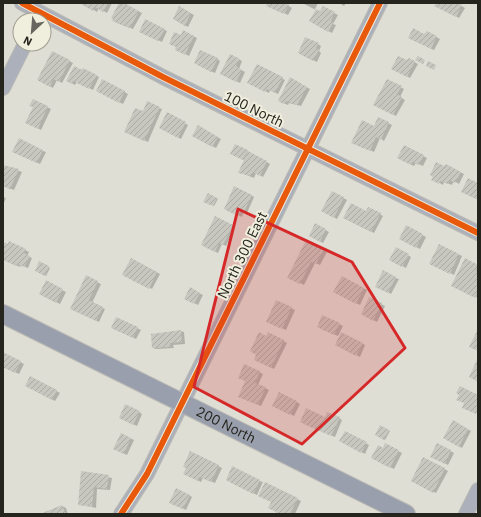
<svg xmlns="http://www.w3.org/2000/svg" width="481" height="517" font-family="'IBM Plex Sans',sans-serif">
<defs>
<pattern id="building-hatch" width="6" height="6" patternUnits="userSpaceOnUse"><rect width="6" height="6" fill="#c7c7c0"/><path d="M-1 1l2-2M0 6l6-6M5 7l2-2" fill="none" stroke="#ababa5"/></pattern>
</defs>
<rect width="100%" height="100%" fill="#deded5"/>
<path fill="#0003" d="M83 3H112L107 13 99 8 97 12Z
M120 3 142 13 133 29 117 23Z
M269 3H283L292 8 288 15 271 7Z
M302 3H318L315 9 320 13 323 8 338 15 333 24 336 25 332 33 310 21 316 10Z
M339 3H346L344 6Z
M437 3H456L465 8 459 18 436 5Z
M180 8 194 15 188 27 174 19Z
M145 20 167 31 162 42 143 33Z
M427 32 440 39 434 50 412 39 425 35Z
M181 36H193L197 38 189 56 180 51Z
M318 44 321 46 319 51 321 53 317 62 302 55Z
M53 52 73 63 62 83 57 80 53 88 38 80Z
M230 55 242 61 239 69 245 72 240 83 224 75Z
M217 59 220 61 215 73 198 65Z
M409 59 418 64 410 78 392 68 408 62Z
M257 66 285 80 278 94 270 90 269 93 249 83Z
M83 69 99 77 93 90 77 82 75 85 68 81Z
M291 79 310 89 301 106 289 103 288 105 279 101Z
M103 80 128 94 123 104 97 91Z
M388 80 404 89 400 97 405 100 396 116 375 104Z
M33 100 51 109 41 130 30 124 34 107Z
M159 108 162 109 148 142 129 133 143 113Z
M167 114 188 125 181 139 160 128Z
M388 123 392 125 384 141 380 138 374 152 356 144Z
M198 127 221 139 216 148 193 136Z
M404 146 427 158 423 166 416 163 414 166 402 160Z
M43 151 46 152 40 164 16 153Z
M247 151 270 164 263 177 256 173 254 178 239 172 245 160 231 154Z
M4 166 22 172 14 190 3 186Z
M460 172 464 174 459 184 454 181 452 185 444 182 443 185 433 179Z
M332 192 347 200 337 219 323 211Z
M208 194 218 199 214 206 205 201Z
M251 195 254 197 247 213 244 211 242 217 228 211Z
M3 197 6 198 3 205Z
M369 208 383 216 374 233 344 218 367 212Z
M232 225 235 227 226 246 222 244 218 253 205 247Z
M316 225 329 232 323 243 310 236Z
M406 227 426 237 420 249 400 239Z
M9 242 29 252 27 256 32 258 28 268 21 265 20 267 3 259V243L8 245Z
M306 242 327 252 320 265 315 263 304 285 289 277Z
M439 245 462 256 454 275 434 265Z
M396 249 411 257 406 268 391 260Z
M132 259 160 274 152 289 124 274Z
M465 260 478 266V298L456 287Z
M40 263 50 268 46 276 36 270Z
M86 277 101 284 92 303 105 309 99 322 75 310Z
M342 277 367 290 360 305 335 292Z
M395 278 399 279 391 294 376 286Z
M46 282 66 292 60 304 40 294Z
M190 289 203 295 198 305 185 298Z
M370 298 385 306 377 322 362 314Z
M276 301 295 310 286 330 271 323Z
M339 324 343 326 338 336 321 329Z
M137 328 141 330 136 339 115 329Z
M180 331 184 332 185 344 173 345 174 348 156 349 153 348Z
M269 333 287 343 274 369 255 359Z
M362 343 365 345 360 357 336 345Z
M3 353 24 364 19 374 3 367Z
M245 365 263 374 258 385 269 390 261 406 243 398 247 381Z
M31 377 60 393 55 401 26 386Z
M280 393 300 404 294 416 274 406Z
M139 412 142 414 137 426 123 419Z
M325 418H339L342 420 335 437 304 424Z
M453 422 471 431 462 448 444 438Z
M380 426 390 431 385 440 376 435Z
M345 432 369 445 365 454 341 441Z
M121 434 134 440 127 455 118 451Z
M437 444 454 453 448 465 435 458Z
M385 445 402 453 394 469 373 458 383 449Z
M191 453 222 468 215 483 203 478 201 482 188 475Z
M423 458 448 471 436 493 412 481Z
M82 472 112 478 110 490 97 489 96 508 79 504Z
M259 481 263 482 257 495 230 482Z
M265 483 301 501 295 514H276L278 512 272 502Z
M189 495 192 497 186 510 173 504Z
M62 506 66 508 68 514H42Z"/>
<path fill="url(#building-hatch)" d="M82 3H108L103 12 95 7 93 11 81 4Z
M119 3H124L139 11 130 28 112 21 113 19 111 18Z
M267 3H285L289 5 284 14 266 6Z
M436 3H458L462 5 456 17 434 6Z
M179 6 191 13 185 26 173 19Z
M323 6 335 12 331 21 333 23 328 32 309 21 316 9 320 11Z
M145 19 165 29 158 41 139 32Z
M413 28 424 34 427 31 437 36 431 49 408 38Z
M183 30 194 36 185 55 175 50 176 47 169 44 174 32 181 35Z
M305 37 319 43 316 48 319 50 313 61 298 53Z
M200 50 218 58 211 72 194 63Z
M52 51 70 60 59 82 53 79 50 87 37 80Z
M230 54 240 59 236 66 242 70 236 82 220 74Z
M398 56 407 60 409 58 415 61 407 77 391 69Z
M418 56 425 60 423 64 415 60Z
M428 61 436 65 434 70 426 66Z
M257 64 283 77 275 93 267 89 265 92 247 83Z
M74 66 82 70 83 68 97 75 89 89 73 81 72 84 66 81Z
M290 77 307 87 297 105 286 101 284 104 278 101Z
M102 79 125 91 119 103 96 91Z
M387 79 402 86 397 94 402 97 393 115 373 105Z
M33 99 48 106 38 129 25 123 33 107 29 106Z
M147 101 160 107 144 141 124 132 135 108 143 111Z
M167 112 186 122 178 138 159 128Z
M378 117 389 122 381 140 376 137 370 151 351 143 362 120 374 126Z
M198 125 218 137 212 147 192 136Z
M19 138 43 150 37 163 12 152Z
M235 144 248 150 243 160 230 154Z
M404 145 424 155 419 165 412 162 411 165 397 158Z
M248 151 267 161 260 176 253 172 251 176 238 173Z
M436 162 444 166 446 164 461 172 455 183 450 180 448 184 440 181 439 184 431 180 433 177 430 175Z
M3 165 19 169 10 189 3 186Z
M468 178 478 183V200L461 192Z
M234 186 252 195 244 212 241 210 238 216 224 209Z
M332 191 344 197 334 218 321 211Z
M208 193 217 198 213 206 203 202Z
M351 203 366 211 368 207 381 213 371 232 343 218Z
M215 216 233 225 223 245 219 243 215 252 201 245Z
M315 223 326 229 320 242 309 236Z
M406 225 423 234 416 248 399 239Z
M306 240 324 249 316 264 311 262 300 284 287 278Z
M9 241 26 249 24 253 30 256 24 267 17 264 16 266 3 260V242L8 244Z
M439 244 459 254 450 274 429 264Z
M396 247 409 254 402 267 389 260Z
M131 258 157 272 149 289 122 275Z
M465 258 478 265 476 271 478 272V291L475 298 451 286Z
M39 261 49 266 45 276 35 271Z
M383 270 396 277 388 293 375 287Z
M86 275 98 281 89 300 103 307 96 321 70 309Z
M342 276 364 288 356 304 333 292Z
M46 280 63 289 56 303 39 294Z
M190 287 200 293 194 304 184 299Z
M369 297 382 303 373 321 361 314Z
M276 300 292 307 282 329 266 322Z
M322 315 340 323 334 335 317 327Z
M116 317 138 327 133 338 111 328Z
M478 329V351L469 347Z
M181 330 182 342 170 343 171 347 152 348 151 334Z
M259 332 266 336 268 332 284 340 271 368 254 360 256 355 250 351Z
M341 332 363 343 356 356 335 345Z
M3 352 21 361 15 373 3 367Z
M477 360 478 361V382L469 377Z
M244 364 260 371 255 383 266 387 258 405 238 397 245 381 238 378Z
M30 376 57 390 52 400 25 386Z
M460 386 478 395V410L476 414 462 408 464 403 456 400 459 395 456 393Z
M279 392 297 401 290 415 272 406Z
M125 404 140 411 133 425 119 418Z
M306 408 325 417 327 412 340 417 331 436 300 422Z
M453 420 468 429 459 447 443 438Z
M380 425 389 430 384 440 375 435Z
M345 431 367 442 361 453 339 441Z
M121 433 131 438 124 454 113 449Z
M385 443 399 450 390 468 371 458 378 445 383 448Z
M437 443 451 450 445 464 430 457Z
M190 451 219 465 211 482 199 477 198 481 183 474 186 468 183 467Z
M423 457 445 468 433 493 411 481Z
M232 466 260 480 253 494 226 480Z
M81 471 109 475 107 489 94 487 92 507 78 505Z
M265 482 298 498 290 514H275L276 512 268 508 271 502 258 496Z
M176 488 190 495 183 509 169 503Z
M62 505 66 514H40Z"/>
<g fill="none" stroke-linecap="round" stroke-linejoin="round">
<defs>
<path id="minor" d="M22 3 163 77 478 233
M3 88 25 44
M121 514 147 474 380 3
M466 514 478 490"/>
<g id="major">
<path id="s1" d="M3 314 406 514"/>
</g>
</defs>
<use href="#minor" stroke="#bcbcb5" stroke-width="16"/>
<use href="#major" stroke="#bcbcb5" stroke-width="20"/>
<use href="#minor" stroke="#acb0ba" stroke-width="14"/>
<use href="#major" stroke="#9a9fad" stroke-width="18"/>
<defs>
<path id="cycleway" d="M22 3 163 77 478 233
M121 514 147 474 380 3"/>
</defs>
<use href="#cycleway" stroke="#f0efde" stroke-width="8"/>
<use href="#cycleway" stroke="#e8590c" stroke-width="6"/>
</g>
<path fill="#d62828" fill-opacity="0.2" stroke="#d62828" stroke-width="3" stroke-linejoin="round" d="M238 209 352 262 405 348 302 444 194 387Z"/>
<g text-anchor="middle" stroke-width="4" stroke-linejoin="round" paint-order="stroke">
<g font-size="14" fill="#25251e" stroke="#f0efde">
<text transform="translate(254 109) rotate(26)" y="5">100 North</text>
<text transform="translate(242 255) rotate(-64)" y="5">North 300 East</text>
<text dy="5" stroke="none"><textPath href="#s1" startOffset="249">200 North</textPath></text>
</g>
</g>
<rect width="481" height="517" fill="none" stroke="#25251e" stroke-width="8"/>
<g transform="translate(32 32) rotate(206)"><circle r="19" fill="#f0efde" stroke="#9f9e91"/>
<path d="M0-3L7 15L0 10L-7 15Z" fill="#66665e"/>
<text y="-6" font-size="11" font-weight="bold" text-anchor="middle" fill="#25251e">N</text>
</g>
</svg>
